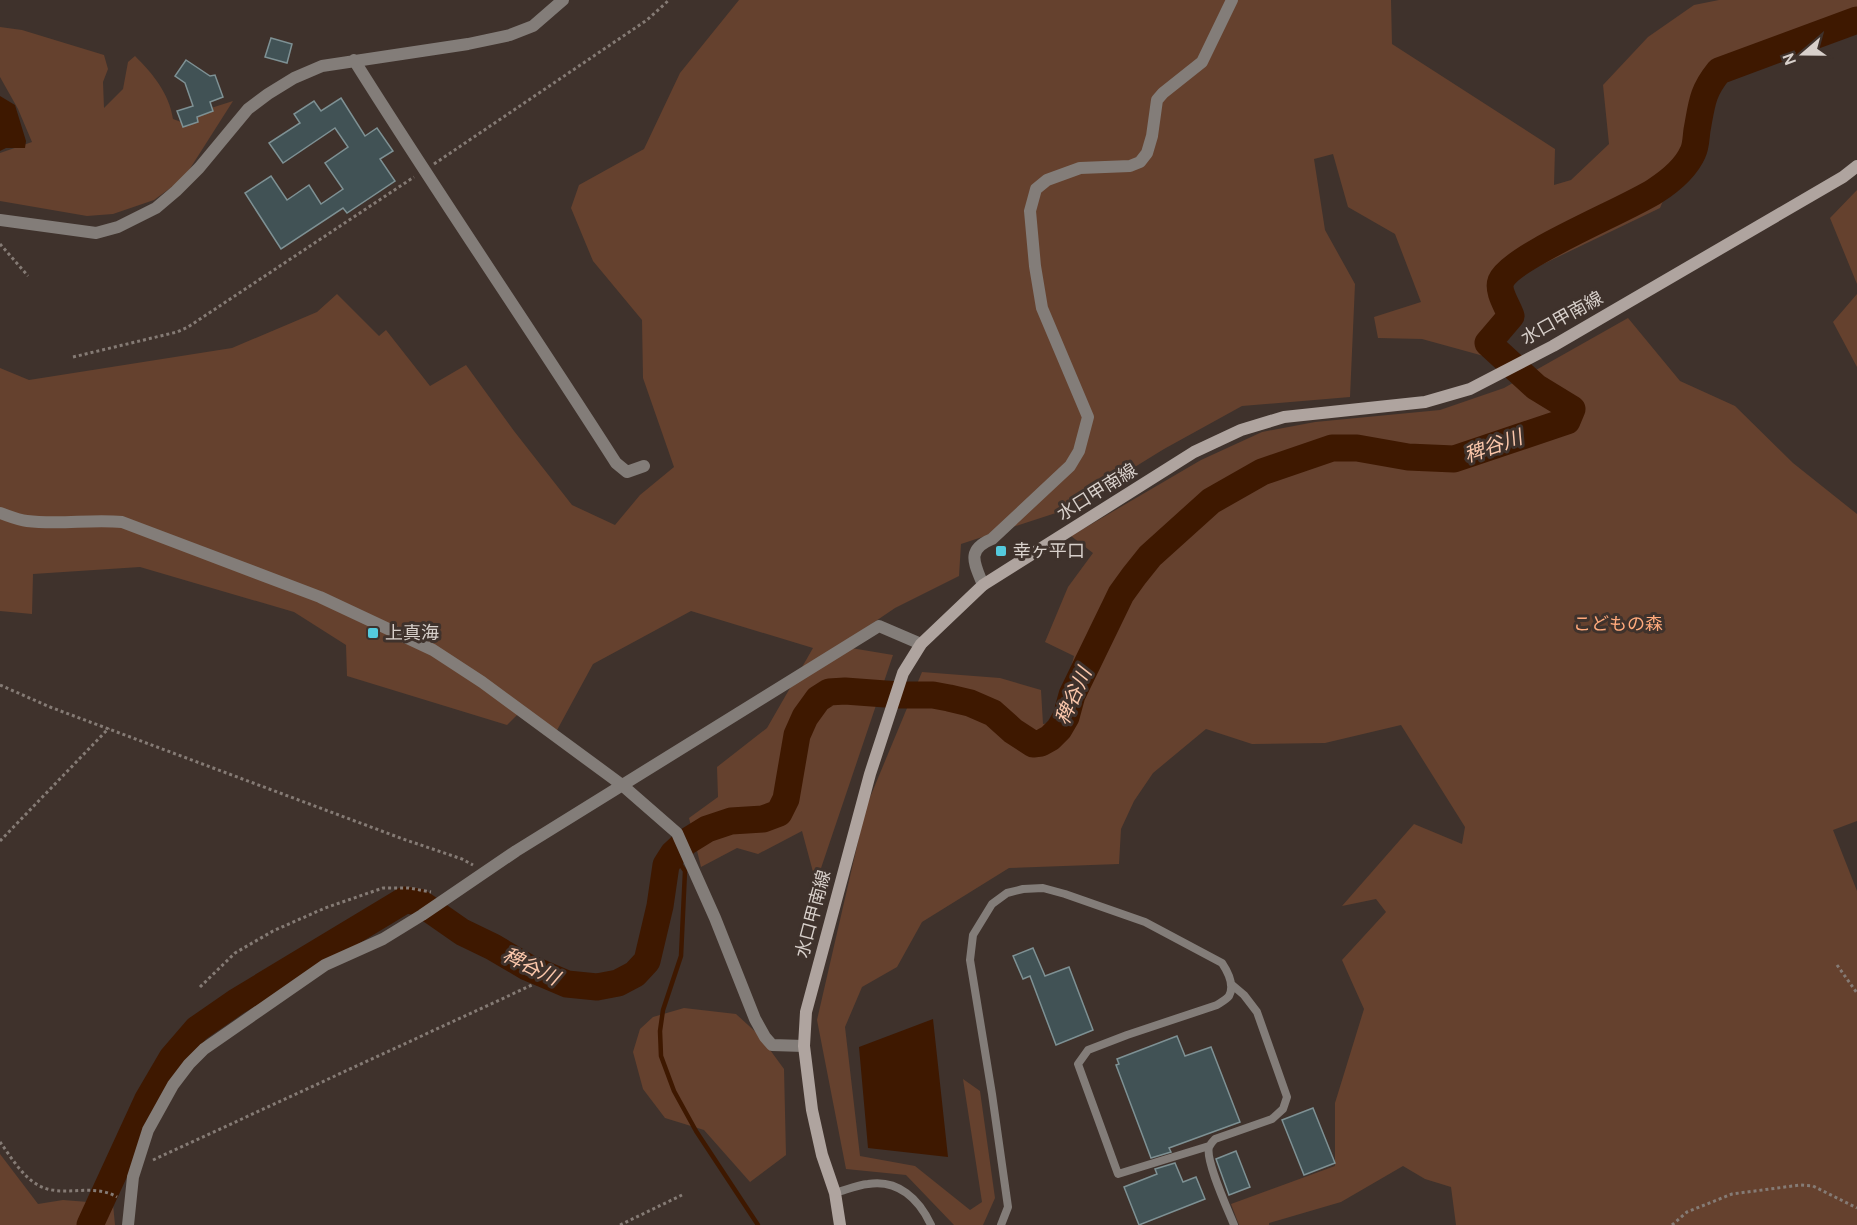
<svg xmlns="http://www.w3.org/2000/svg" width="1857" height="1225" font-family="Cabin,'Noto Sans JP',sans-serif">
<rect width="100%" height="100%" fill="#3f322c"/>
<path fill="#65412e" d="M739 0H1391L1392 44 1555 149 1554 185 1571 180 1609 144 1603 85 1648 37 1694 5 1719 0H1857V17L1839 40 1712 72 1685 149 1660 208 1493 288 1509 351 1491 358 1422 339 1378 338 1374 317 1421 302 1395 234 1348 207 1333 154 1314 159 1325 230 1355 284 1350 397 1242 406 1164 449 1065 510 961 544 959 576 895 608 839 646 893 655 816 883 802 831 758 854 737 848 701 867 689 818 718 797 717 767 767 728 813 648 691 611 593 664 556 732 522 710 507 725 347 676 346 645 294 612 140 567 33 574 32 614 0 611V368L29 380 232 348 317 312 337 294 379 336 386 330 430 386 466 365 514 431 572 505 615 525 640 495 674 467 643 378 642 320 593 261 571 208 579 185 644 149 680 73Z
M0 27 22 30 104 55 108 69 103 82 104 108 123 89 128 62 135 56C153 74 169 93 173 119L184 123 208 109 233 101 184 178 154 200 113 214 87 216 0 201V153L32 142 18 109 0 77Z
M1857 190V284L1830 218Z
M1857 294V367L1833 322Z
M1628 318 1680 381 1735 406 1793 463 1857 514V821L1833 830 1857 891V1225H1456L1451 1187 1425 1179 1403 1166 1341 1202 1269 1223V1225H1239L1231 1204 1335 1166V1103L1364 1009 1342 960 1386 912 1376 899 1342 906 1414 824 1462 844 1465 827 1401 725 1325 743 1252 744 1206 729 1153 773 1134 801 1121 829 1119 864 1009 868 922 922 897 967 862 987 845 1027 860 1156 915 1166 970 1210 982 1202 963 1079 980 1091 995 1198 983 1225H954L906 1175 846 1169 817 1020 866 807 922 672 1000 678 1041 690 1043 724 1057 722 1074 656 1045 642 1068 587 1093 553 1071 536 1201 460 1262 432 1315 422 1440 410 1504 388Z
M684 1008 736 1014 759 1035 784 1069 786 1155 750 1182 704 1130 665 1118 643 1089 633 1052 640 1029 653 1017Z
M0 1154 38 1204 63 1200 113 1204 115 1225H0Z"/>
<path fill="#3e1800" d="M0 96 15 105 26 141 25 148H6L0 151Z
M933 1019 948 1157 868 1148 859 1047Z"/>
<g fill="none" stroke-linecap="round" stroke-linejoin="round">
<path stroke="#3e1800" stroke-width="4.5" d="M673 854 685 871 681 956 663 1010 660 1031 661 1056 674 1091 696 1131 758 1225"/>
<path stroke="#3e1800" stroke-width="27" d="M90 1225 148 1099 172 1058 197 1029 236 1002 405 900 419 902 462 932 493 947 527 967 567 984 597 987 618 983 635 974 647 961 660 906 666 865 673 854 686 842 707 829 731 821 763 819 779 813 786 799 797 735 805 717 818 699 829 692 845 691 899 695H933L949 698 970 703 993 713 1013 731 1033 744 1041 743 1050 738 1059 729 1066 717 1072 695 1121 594 1134 576 1150 556 1211 501 1262 472 1332 448H1357L1408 457 1454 459 1567 421 1572 409 1536 387 1488 343 1511 316C1508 307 1497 291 1501 281 1511 256 1626 210 1655 191 1669 182 1686 168 1693 152 1696 146 1696 137 1697 130 1702 103 1702 92 1719 71L1857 20"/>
</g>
<path fill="#415255" stroke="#7e9194" stroke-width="1.5" d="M271 38 292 44 287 63 265 57Z
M186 60 210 76 215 75 223 97 210 102 213 111 197 117 198 122 183 127 177 111 193 106 185 83 175 76Z
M341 98 365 136 377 128 393 151 380 159 395 181 347 213 343 208 281 249 245 193 271 176 287 200 309 185 321 204 343 189 325 163 348 147 335 128 283 163 269 143 300 123 294 114 314 101 321 111Z
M1033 948 1045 976 1069 967 1093 1030 1056 1045 1030 976 1023 979 1013 956Z
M1177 1036 1185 1056 1211 1047 1240 1122 1169 1148 1171 1152 1151 1158 1116 1065 1119 1064 1117 1059Z
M1313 1108 1335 1163 1304 1175 1282 1120Z
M1236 1151 1250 1187 1229 1195 1216 1159Z
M1175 1163 1183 1182 1196 1177 1205 1199 1139 1225 1124 1187 1157 1174 1155 1169Z"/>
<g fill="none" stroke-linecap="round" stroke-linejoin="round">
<path stroke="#857b75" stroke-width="3" stroke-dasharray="3 3" stroke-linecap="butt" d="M434 164 647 20 669 0
M0 244 28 276
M73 357 177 332 188 327 414 177
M0 685 50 707 403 839 462 859 473 865
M0 841 109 728
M1837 965 1857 993
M200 987 235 953 273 931 325 908 383 888H409L431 892
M0 1142C11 1157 22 1176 38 1185 62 1199 92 1182 117 1197
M153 1160 532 985
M620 1225 682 1195
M1672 1225 1687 1212 1732 1194 1800 1185 1813 1186 1857 1208"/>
<path stroke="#837d79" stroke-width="8" d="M1231 984 1244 995 1257 1012 1287 1097 1283 1109 1272 1119 1215 1139C1213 1141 1210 1145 1209 1147 1205 1160 1228 1210 1234 1225
M835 1193C846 1190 857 1185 868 1184 898 1179 919 1199 931 1225
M1001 1225 1008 1207 992 1094 970 960 973 935 992 904 1007 893 1023 889 1043 888 1065 894 1145 922 1222 963C1228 972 1235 985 1229 996 1227 999 1220 1003 1217 1005L1127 1035 1088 1050 1078 1064 1118 1174 1209 1146"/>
<path stroke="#837d79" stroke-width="12" d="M354 60C439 196 530 328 616 463L627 472 644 466
M0 220 96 233 118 227 156 208 176 191 199 168 248 109 268 94 294 78 322 66 468 44 510 35 533 26 563 0
M0 513C9 516 18 520 27 521 59 525 91 519 122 522L320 597 433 650 482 682 622 785 677 833 715 918 755 1019 765 1037 772 1045 804 1046
M983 585C975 564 965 550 992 539L1070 466 1079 451 1088 417 1042 308 1035 266 1030 211 1036 189 1047 180 1080 168 1130 166 1140 162 1147 153 1152 136 1157 100 1163 93 1202 62 1232 0
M128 1225 133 1177 148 1130 173 1085 189 1064 204 1049 325 965 383 939 422 915 516 851 879 626 921 644"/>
<path stroke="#afa49f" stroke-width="12" d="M840 1225 835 1193 822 1155 812 1110 804 1046 806 1012 870 774 903 673 921 644 983 585 1194 452 1241 430 1284 417 1425 402 1470 389 1553 346 1843 177 1857 166"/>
</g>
<g fill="#54cadd" stroke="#3f322c" stroke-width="2">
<rect x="995" y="545" width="12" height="12" rx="3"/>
<rect x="367" y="627" width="12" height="12" rx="3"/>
</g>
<g text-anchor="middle" stroke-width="6" stroke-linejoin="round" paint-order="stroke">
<g font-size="18" fill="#d8d0cb" stroke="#3f322c">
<text transform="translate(1562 318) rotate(-29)" y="6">水口甲南線</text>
<text transform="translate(1097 492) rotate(-32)" y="6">水口甲南線</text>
<text transform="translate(813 914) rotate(-75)" y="6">水口甲南線</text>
</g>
<g font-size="18" fill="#d8d0cb" stroke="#3f322c" text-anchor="start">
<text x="1013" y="557">幸ヶ平口</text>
<text x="385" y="639">上真海</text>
</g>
<g font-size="18" fill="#ffaa7c" stroke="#3f322c">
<text x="1618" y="630">こどもの森</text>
</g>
<g font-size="20" font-style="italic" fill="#fbc7ab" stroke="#3f322c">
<text transform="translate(1493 446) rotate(-19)" y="7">稗谷川</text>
<text transform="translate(1073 696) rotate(-66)" y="7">稗谷川</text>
<text transform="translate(531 966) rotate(26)" y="7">稗谷川</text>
</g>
</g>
<g transform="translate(1803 54) rotate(250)" stroke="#3f322c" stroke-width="4.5" paint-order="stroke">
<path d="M0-4.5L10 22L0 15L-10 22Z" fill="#d8d0cb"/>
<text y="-9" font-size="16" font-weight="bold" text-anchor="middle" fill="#d8d0cb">N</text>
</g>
</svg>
